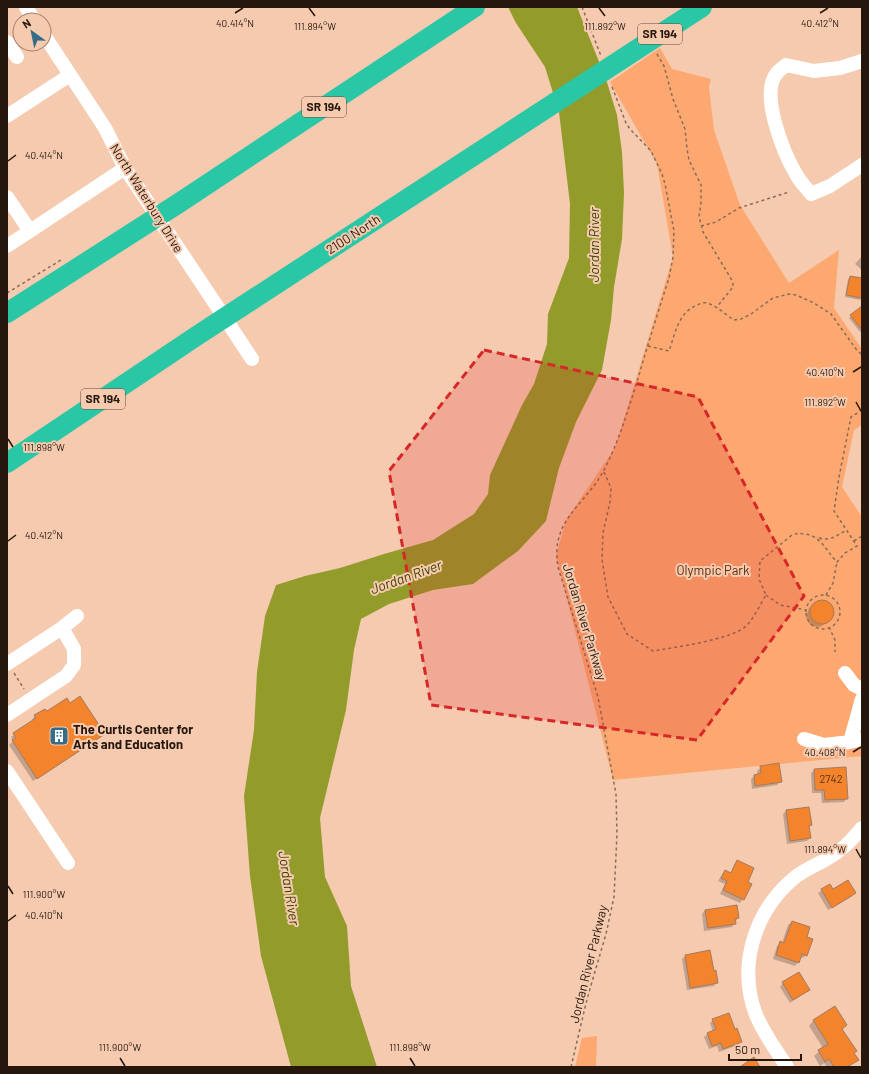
<svg xmlns="http://www.w3.org/2000/svg" width="869" height="1074" font-family="Barlow,sans-serif">
<rect width="100%" height="100%" fill="#f5caaf"/>
<path fill="#fca870" d="M660 48 672 69 711 79 709 87 714 130 740 205 789 283 839 250 834 308 862 349V425L854 430 842 487 862 517V756L613 780 556 556 566 520 615 448 673 257 657 164 610 82Z
M597 1036 596 1067H575L582 1038Z"/>
<path fill="#939c2b" d="M508 7H577L606 79 617 115 622 152 624 193 622 239 614 287 611 320 602 370 576 422 559 468 546 521 518 551 473 584 433 590 389 604 361 619 354 650 346 710 320 818 325 877 347 926 351 986 377 1067H291L261 956 250 876 244 796 254 730 257 672 265 616 276 585 305 576 340 568 384 554 433 540 474 514 488 494 490 475 522 405 534 384 547 344 548 314 569 258 570 204 559 112 545 67 516 23Z"/>
<path fill="#0003" d="M862 256V270L855 264Z
M850 277 862 279V296L860 300 845 297 848 279Z
M851 316H862V331L860 332 849 318Z
M821 600 830 603 833 611 831 619 827 623 819 627 812 626 809 623 806 617 809 608Z
M46 713 104 734 33 781 9 745 13 741 11 737 33 721 32 719 35 716Z
M761 767 781 781 777 785 752 789 751 779 754 776 758 775 757 771Z
M814 770 847 798 844 802 822 803 821 793H812L811 773Z
M786 811 811 825 809 827 810 838 807 841 787 844 783 814Z
M737 861 746 882 743 899 740 903 720 894 725 884 718 881 722 875 725 871 730 874 734 865Z
M822 890H833L855 893 851 897 828 910 818 893Z
M705 910 738 918 732 927 704 931 702 914Z
M792 922 805 938 806 955 803 958 800 957 798 962 795 966 773 959 777 946 780 943H782L788 925Z
M685 956 713 972 717 982 714 986 687 990 682 959Z
M783 983 809 990 790 1003 780 987Z
M835 1008 846 1025 842 1030 857 1060 848 1067H827L824 1063 820 1066 814 1056 823 1048 809 1026 813 1021Z
M713 1020 734 1030 741 1041 738 1045 719 1052 717 1046 709 1049 704 1037 708 1034 713 1032 710 1023Z"/>
<path fill="#f4842b" stroke="#a27b62" d="M850 276 862 278V298L846 295Z
M862 306V330L850 315Z
M810 612a12 12 0 1 1 24 0a12 12 0 1 1-24 0Z
M80 696 105 734 37 779 12 740 16 738 13 733 36 718 34 715 45 709 47 711 67 698 70 703Z
M779 763 782 782 755 786 754 775 761 773 760 766Z
M846 767 848 799 825 800 824 790H815L814 769Z
M809 807 812 825 809 826 811 838 790 841 786 810Z
M737 860 754 868 748 882 752 884 744 900 723 890 727 881 721 878 725 870 731 873Z
M848 880 856 893 832 908 821 889 830 884 833 889Z
M737 905 739 918 735 919 736 924 708 928 705 910Z
M792 921 810 927 807 937 813 939 807 956 802 954 799 963 776 955 780 941 784 943Z
M710 950 714 971 716 970 718 983 690 988 685 955Z
M799 972 810 990 793 1000 782 982Z
M835 1006 847 1025 842 1029 857 1051 854 1053 859 1060 847 1067H834L829 1059 825 1062 818 1050 828 1044 813 1020Z
M729 1013 735 1029 737 1028 742 1042 723 1049 721 1043 712 1046 707 1033 716 1029 712 1019Z
M754 1057 760 1067H740Z"/>
<g fill="none" stroke-linecap="round" stroke-linejoin="round">
<path stroke="#876b59" stroke-width="1.5" stroke-dasharray="3 3" stroke-linecap="butt" d="M582 7 601 56
M657 54 664 66 673 99 685 129 687 149 689 160 701 185V203L699 216 703 232 733 282V287L716 308
M701 226 716 222 739 208 789 192
M7 293 61 260
M648 346 669 351C675 334 678 314 695 306 699 304 703 302 707 303 717 306 726 315 734 320L741 319 751 314 773 298 789 294 796 295 814 303 831 314 856 349 862 355
M604 472 611 488 610 502 603 533 602 559 608 597 627 634 653 651C672 648 734 639 746 626 753 620 761 603 766 595L759 579 760 561 792 535C797 533 799 533 805 534 821 536 826 551 837 562L845 553 857 546 834 511 839 477 851 417 862 410
M819 538C830 541 837 536 846 530
M854 541 862 536
M766 595 780 605 806 610
M826 595 833 583 837 562
M806 612a17 17 0 1 1 34 0a17 17 0 1 1-34 0Z
M829 627 835 640V652
M14 673 24 689
M571 1067 587 999 606 934 614 897 617 834 616 794 598 697 558 567C550 519 585 506 604 470 619 441 627 413 637 382 647 347 658 312 669 278L673 257 674 231 665 184 662 174 651 151 630 129 626 123 611 84"/>
<path stroke="#fff" stroke-width="14" d="M26 7 34 20
M44 35 105 128 125 168 252 359
M7 42 17 57
M862 61 840 68 814 71 786 65C783 68 779 70 777 73 759 93 784 154 796 174 799 181 806 187 811 194L830 186 862 165
M7 116 70 75
M7 197 30 231 7 246
M30 231 125 168
M7 664 62 628 77 616
M845 673 854 685 862 689
M7 715 66 676 74 665V649L62 628
M804 739 824 745 850 742 862 739
M850 742 862 699
M7 771 68 863
M787 1067C776 1050 764 1034 756 1015 737 965 755 911 794 878 807 867 823 863 836 853 846 847 854 837 862 828"/>
<path stroke="#29c7a5" stroke-width="20" d="M7 313 179 203 475 7
M7 463 198 335 702 7"/>
</g>
<path fill="#d62828" fill-opacity="0.2" stroke="#d62828" stroke-width="3" stroke-dasharray="8 5" stroke-linejoin="round" d="M484 350 698 397 804 596 697 740 431 705 389 471Z"/>
<path fill="none" stroke="#26170d" stroke-width="1.5" d="M309 8 315 16M599 8 605 16M235 13 243 8M820 13 828 8M8 161 16 155M853 372 861 367M856 402 861 411M8 439 13 447M8 541 16 535M853 752 861 747M856 849 861 858M8 886 13 894M8 921 16 915M120 1058 125 1066M410 1058 415 1066"/>
<defs>
<symbol id="building-square" viewBox="-11 -11 22 22"><rect x="-9" y="-9" width="18" height="18" rx="4" fill="#376c88" stroke="#f5caaf"/><path d="M-4-6H4V6H1V3H-1V6H-4ZM-2.5-4.3h1.7v1.8h-1.7ZM.8-4.3h1.7v1.8H.8ZM-2.5-1h1.7V.8h-1.7ZM.8-1h1.7V.8H.8Z" fill="#fff"/></symbol>
</defs>
<g fill-rule="evenodd">
<use href="#building-square" x="48" y="725" width="22" height="22"/>
</g>
<g text-anchor="middle" stroke-width="4" stroke-linejoin="round" paint-order="stroke">
<g font-size="11" fill="#5a3214">
<text x="831" y="783">2742</text>
</g>
<g fill="#f5caaf" stroke="#644d3e" stroke-width="1">
<rect x="638" y="24" width="44" height="20" rx="3"/>
<rect x="302" y="97" width="44" height="20" rx="3"/>
<rect x="81" y="389" width="44" height="20" rx="3"/>
</g>
<g font-size="12" font-weight="bold" fill="#26170d">
<text x="660" y="38">SR 194</text>
<text x="324" y="111">SR 194</text>
<text x="103" y="403">SR 194</text>
</g>
<g font-size="13" fill="#26170d" stroke="#f5caaf">
<text transform="translate(147 198) rotate(58)" y="5">North Waterbury Drive</text>
<text transform="translate(353 234) rotate(-33)" y="5">2100 North</text>
<text transform="translate(585 622) rotate(73)" y="5">Jordan River Parkway</text>
<text transform="translate(588 964) rotate(-76)" y="5">Jordan River Parkway</text>
</g>
<g font-size="13" fill="#592d0b" stroke="#f5caaf">
<text x="713" y="575">Olympic Park</text>
</g>
<g font-size="13" font-weight="bold" fill="#26170d" stroke="#f5caaf" text-anchor="start">
<text x="73" y="734">The Curtis Center for<tspan x="73" dy="15">Arts and Education</tspan></text>
</g>
<g font-size="14" font-style="italic" fill="#3d4103" stroke="#f5caaf">
<text transform="translate(594 245) rotate(-90)" y="5">Jordan River</text>
<text transform="translate(406 577) rotate(-20)" y="5">Jordan River</text>
<text transform="translate(289 888) rotate(81)" y="5">Jordan River</text>
</g>
</g>
<g font-size="10" text-anchor="middle" fill="#26170d" stroke="#f5caaf" stroke-width="4" stroke-linejoin="round" paint-order="stroke">
<text x="235" y="27">40.414°N</text>
<text x="820" y="27">40.412°N</text>
<text x="605" y="30">111.892°W</text>
<text x="315" y="30">111.894°W</text>
<text x="44" y="159">40.414°N</text>
<text x="825" y="376">40.410°N</text>
<text x="825" y="406">111.892°W</text>
<text x="44" y="451">111.898°W</text>
<text x="44" y="539">40.412°N</text>
<text x="825" y="756">40.408°N</text>
<text x="825" y="853">111.894°W</text>
<text x="44" y="898">111.900°W</text>
<text x="44" y="919">40.410°N</text>
<text x="120" y="1051">111.900°W</text>
<text x="410" y="1051">111.898°W</text>
</g>
<rect width="869" height="1074" fill="none" stroke="#26170d" stroke-width="16"/>
<g transform="translate(32 32) rotate(327)"><circle r="19" fill="#f5caaf" stroke="#a2826e"/>
<path d="M0-3L7 15L0 10L-7 15Z" fill="#376c88"/>
<text y="-6" font-size="11" font-weight="bold" text-anchor="middle" fill="#26170d">N</text>
</g>
<path d="M729 1054v6h72v-6" fill="none" stroke="#26170d" stroke-width="2"/>
<text x="735" y="1054" font-size="12" fill="#26170d" stroke="#f5caaf" stroke-width="3" paint-order="stroke">50 m</text>
</svg>
